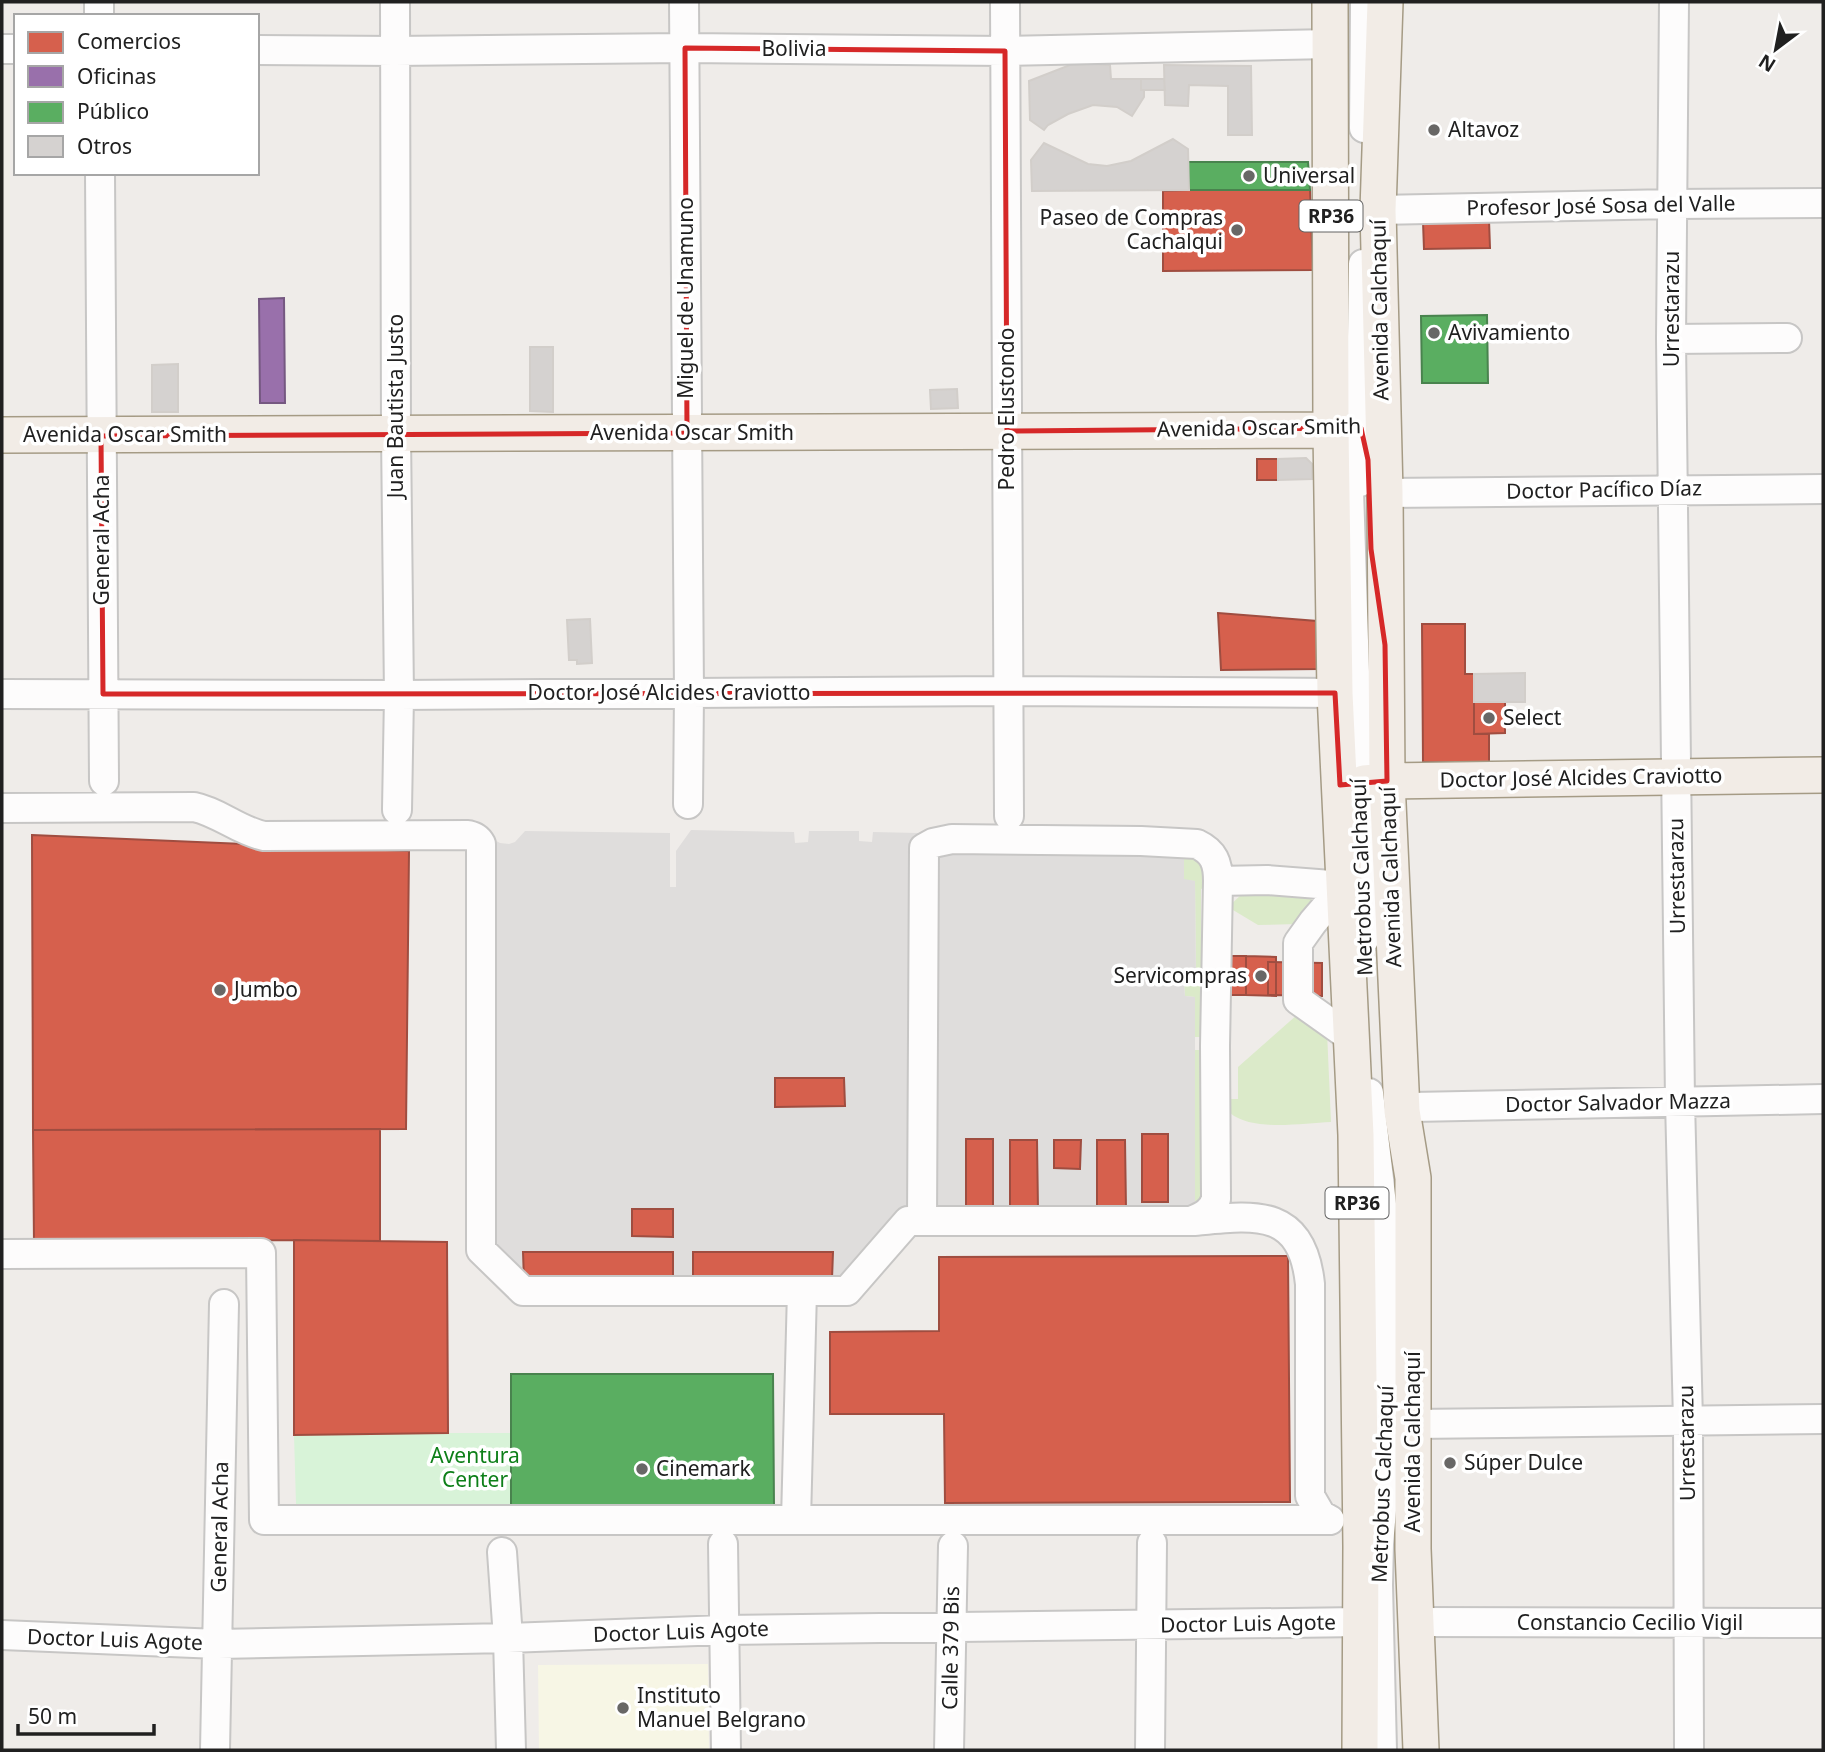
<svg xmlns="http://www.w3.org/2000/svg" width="1825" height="1752" font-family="'Noto Sans',sans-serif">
<rect width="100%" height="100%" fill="#efece9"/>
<path fill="#f7f6e5" d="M708 1664 709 1750H539L538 1665Z"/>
<path fill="#dbeac9" d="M1183 852 1202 861 1211 885 1201 889V1037H1194L1195 997 1185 996 1184 983 1196 982 1195 881 1184 880Z
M1315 893 1298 924 1258 925 1228 907 1241 895Z
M1298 1014 1327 1032 1331 1122C1302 1123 1253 1132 1230 1113L1228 1099H1238V1067Z
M1194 1050H1200L1201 1201H1195Z"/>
<path fill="#d8f3d8" d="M448 1433H511V1506L296 1504 294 1435Z"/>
<path fill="#dfdddc" d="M691 830 794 832 795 843 808 842 809 831H859V841L872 842 873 832 918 833V842L940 855 1184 854V879L1195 881 1196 983 1184 984 1185 996 1195 997V1208L905 1211 838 1279 520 1280 495 1257 491 838 500 843 509 844 515 842 525 831 670 833V887H676V851Z"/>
<path fill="#d6604d" stroke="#9f4d40" stroke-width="2" d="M1189 190H1310L1313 270 1163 271V191Z
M1489 220 1490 248 1424 249 1423 222Z
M1257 459H1278V480H1257Z
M1218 613 1317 621 1320 669 1221 670Z
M1422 624H1465V674H1474V734H1489V762H1423Z
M1474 702H1505V733L1474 734Z
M32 835 409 851 406 1129 33 1130Z
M1229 956H1246V995H1229Z
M1246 956 1276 957V996L1246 995Z
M1268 962 1322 963V996L1268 995Z
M775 1078H844L845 1106 775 1107Z
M380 1129V1241L294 1240 34 1244 33 1130Z
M1142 1134H1168V1202H1142Z
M966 1139H993V1210H966Z
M1010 1140H1037L1038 1210H1010Z
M1054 1140H1081L1080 1169 1054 1168Z
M1097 1140H1125L1126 1209H1097Z
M632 1209H673V1237L632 1236Z
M294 1240 447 1242 448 1433 294 1435Z
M523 1252H673V1280H524Z
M693 1252H833L832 1279 693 1280Z
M1288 1256 1290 1502 945 1503 944 1414H830V1332L939 1331V1257Z"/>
<path fill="#9970ab" stroke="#755881" stroke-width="2" d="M284 298 285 403H260L259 299Z"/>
<path fill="#5aae61" stroke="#49834e" stroke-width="2" d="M1188 162H1308L1310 190H1189Z
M1487 315 1488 383H1422L1421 316Z
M511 1374H773L774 1506H511Z"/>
<path fill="#d5d2d0" stroke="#d2ceca" stroke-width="2" d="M1091 64 1110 65 1111 79H1141V90H1144V97L1132 116 1117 107 1093 105 1068 114 1048 125 1044 130 1030 120 1029 81 1070 65Z
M1164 65 1251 66 1252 135H1228V86L1189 85 1188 106 1165 105Z
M1141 79H1164L1165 90H1141Z
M1173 139 1188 149 1189 190 1032 191 1031 160 1044 143 1088 164 1107 166 1131 161Z
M530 347H553V412L530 411Z
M178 364V412H152V365Z
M957 389 958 408 931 409 930 390Z
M1306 458 1312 464V479L1278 480V459Z
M590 619 592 663 577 664V660H569L567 620Z
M1525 673V702H1474V674Z"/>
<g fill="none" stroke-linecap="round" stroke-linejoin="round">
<defs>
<path id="minor" d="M99 2V16
M395 2 396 434 399 695 397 810
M684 2 689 693 688 804
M1005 2 1009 816
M1674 2 1671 339 1680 1101 1688 1421 1689 1750
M2 49H16
M257 50 395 51 685 48 1005 51 1330 44
M1364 128 1365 2
M100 173 104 781
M1378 210 1673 204 1823 203
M1671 339 1787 338
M1348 460 1358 762 1357 784 1364 940
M1360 482 1363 264
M1385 493 1823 489
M2 694 399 695 1008 691 1335 693
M2 808 194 807C219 812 239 831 264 836L468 835C475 837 478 838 481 844V1250L523 1291H847L908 1221H1191C1203 1216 1212 1212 1216 1199L1215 1046 1218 881C1218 863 1214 852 1197 844L1141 841 952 839 933 843 924 848 922 1221
M1218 881 1267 880 1344 886
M1344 886 1313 922 1298 943V1000L1353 1039
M1369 1093 1385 1230 1388 1443 1379 1544 1378 1585 1382 1750
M1413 1107 1823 1099
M1194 1221C1254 1215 1302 1207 1310 1284V1496L1321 1515 1330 1520
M2 1254 261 1253 264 1520H1330
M1414 1424 1823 1419
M796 1520 802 1291
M723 1544 726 1750
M502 1552 508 1638 511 1750
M1415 1622 1823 1623
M2 1635 218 1644 508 1638 724 1630 1361 1622
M215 1750 224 1304
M949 1750 953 1546
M1150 1750 1152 1543"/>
<path id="major" d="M1330 2 1331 430 1335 693 1356 1135 1361 1546 1360 1750
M1385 2 1378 210 1385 493 1387 781 1402 1111 1413 1178V1549L1421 1750
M2 435 1331 430
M1364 783 1387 781 1823 775"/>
</defs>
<use href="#minor" stroke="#c7c6c5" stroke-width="32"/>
<use href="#major" stroke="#a59b85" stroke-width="38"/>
<use href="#minor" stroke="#fdfcfc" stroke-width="28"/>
<use href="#major" stroke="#f2ece6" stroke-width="35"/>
</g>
<path fill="none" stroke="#d62828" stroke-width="5" stroke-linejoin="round" d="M685 48 1005 51 1007 431 1361 428 1368 460 1371 549 1385 645 1387 781 1340 785 1335 693 103 694 101 436 687 433Z"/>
<g fill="#686766" stroke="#fff" stroke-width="2.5">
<circle cx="1434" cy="130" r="7"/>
<circle cx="1249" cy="176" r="7"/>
<circle cx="1237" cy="230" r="7"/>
<circle cx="1434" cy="333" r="7"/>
<circle cx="1489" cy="718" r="7"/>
<circle cx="1261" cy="976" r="7"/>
<circle cx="220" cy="990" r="7"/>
<circle cx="1450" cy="1463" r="7"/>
<circle cx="642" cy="1469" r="7"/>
<circle cx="623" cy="1708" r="7"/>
</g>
<g text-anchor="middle" stroke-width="7" stroke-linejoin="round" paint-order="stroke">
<g fill="#fff" stroke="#636363" stroke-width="2">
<rect x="1299.5" y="200.5" width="63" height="31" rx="5"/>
<rect x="1325.5" y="1187.5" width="63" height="31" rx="5"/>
</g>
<g font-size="19" font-weight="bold" fill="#202020">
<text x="1331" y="223">RP36</text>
<text x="1357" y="1210">RP36</text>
</g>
<g font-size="21" fill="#202020" stroke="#fff">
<text x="794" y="56">Bolivia</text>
<text transform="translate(1601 206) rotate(-1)" y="7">Profesor José Sosa del Valle</text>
<text transform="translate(686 298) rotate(-90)" y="7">Miguel de Unamuno</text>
<text transform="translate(1672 309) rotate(-90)" y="7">Urrestarazu</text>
<text transform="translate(1380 310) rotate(-91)" y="7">Avenida Calchaquí</text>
<text transform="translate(396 406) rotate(-90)" y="7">Juan Bautista Justo</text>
<text transform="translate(1007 409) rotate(-90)" y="7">Pedro Elustondo</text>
<text transform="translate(1259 428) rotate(-1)" y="7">Avenida Oscar Smith</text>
<text x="692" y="440">Avenida Oscar Smith</text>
<text x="125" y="442">Avenida Oscar Smith</text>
<text transform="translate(1604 490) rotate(-1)" y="7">Doctor Pacífico Díaz</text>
<text transform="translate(102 540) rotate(-90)" y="7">General Acha</text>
<text x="669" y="700">Doctor José Alcides Craviotto</text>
<text transform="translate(1581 778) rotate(-1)" y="7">Doctor José Alcides Craviotto</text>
<text transform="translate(1677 876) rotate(-91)" y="7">Urrestarazu</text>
<text transform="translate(1362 877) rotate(-92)" y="7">Metrobus Calchaquí</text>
<text transform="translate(1391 877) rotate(-92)" y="7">Avenida Calchaquí</text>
<text transform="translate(1618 1103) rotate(-1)" y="7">Doctor Salvador Mazza</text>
<text transform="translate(1413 1442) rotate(-90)" y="7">Avenida Calchaquí</text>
<text transform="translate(1687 1443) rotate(-91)" y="7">Urrestarazu</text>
<text transform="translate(1383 1484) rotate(-88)" y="7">Metrobus Calchaquí</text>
<text transform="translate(220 1527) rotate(-89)" y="7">General Acha</text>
<text x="1630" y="1630">Constancio Cecilio Vigil</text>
<text transform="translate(1248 1624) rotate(-1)" y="7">Doctor Luis Agote</text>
<text transform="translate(681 1632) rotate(-2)" y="7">Doctor Luis Agote</text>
<text transform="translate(115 1640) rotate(2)" y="7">Doctor Luis Agote</text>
<text transform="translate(951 1648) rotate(-89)" y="7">Calle 379 Bis</text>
</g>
<g font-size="21" fill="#202020" stroke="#fff" text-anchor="start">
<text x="1448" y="137">Altavoz</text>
<text x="1263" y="183">Universal</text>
<text x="1223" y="225" text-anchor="end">Paseo de Compras<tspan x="1223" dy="24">Cachalqui</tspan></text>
<text x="1448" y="340">Avivamiento</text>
<text x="1503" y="725">Select</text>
<text x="1247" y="983" text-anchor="end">Servicompras</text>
<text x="234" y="997">Jumbo</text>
<text x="1464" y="1470">Súper Dulce</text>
<text x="656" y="1476">Cinemark</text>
<text x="637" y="1703">Instituto<tspan x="637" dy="24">Manuel Belgrano</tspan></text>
</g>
<g font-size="21" fill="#0d7f18" stroke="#fff">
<text x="475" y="1463">Aventura<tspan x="475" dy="24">Center</tspan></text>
</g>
</g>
<rect width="1825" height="1752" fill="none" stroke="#202020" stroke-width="7"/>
<rect x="14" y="14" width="245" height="161" fill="#ffffff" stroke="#a6a6a6" stroke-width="2"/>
<rect x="28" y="32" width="35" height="21" fill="#d6604d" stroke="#a6a6a6" stroke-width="2"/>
<text x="77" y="49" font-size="21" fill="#202020">Comercios</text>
<rect x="28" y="66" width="35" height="21" fill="#9970ab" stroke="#a6a6a6" stroke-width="2"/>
<text x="77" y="84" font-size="21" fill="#202020">Oficinas</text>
<rect x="28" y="102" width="35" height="21" fill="#5aae61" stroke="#a6a6a6" stroke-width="2"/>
<text x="77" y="119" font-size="21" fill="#202020">Público</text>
<rect x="28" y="136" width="35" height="21" fill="#d5d2d0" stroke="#a6a6a6" stroke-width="2"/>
<text x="77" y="154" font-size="21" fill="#202020">Otros</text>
<g transform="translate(1776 49) rotate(212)" stroke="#ffffff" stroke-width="5" paint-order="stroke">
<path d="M0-5L12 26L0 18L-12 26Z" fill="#202020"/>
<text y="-10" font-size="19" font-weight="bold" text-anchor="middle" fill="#202020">N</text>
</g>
<path d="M18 1724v10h136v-10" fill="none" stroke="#202020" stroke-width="3.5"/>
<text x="28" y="1724" font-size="21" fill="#202020" stroke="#ffffff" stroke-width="5" paint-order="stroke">50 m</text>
</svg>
